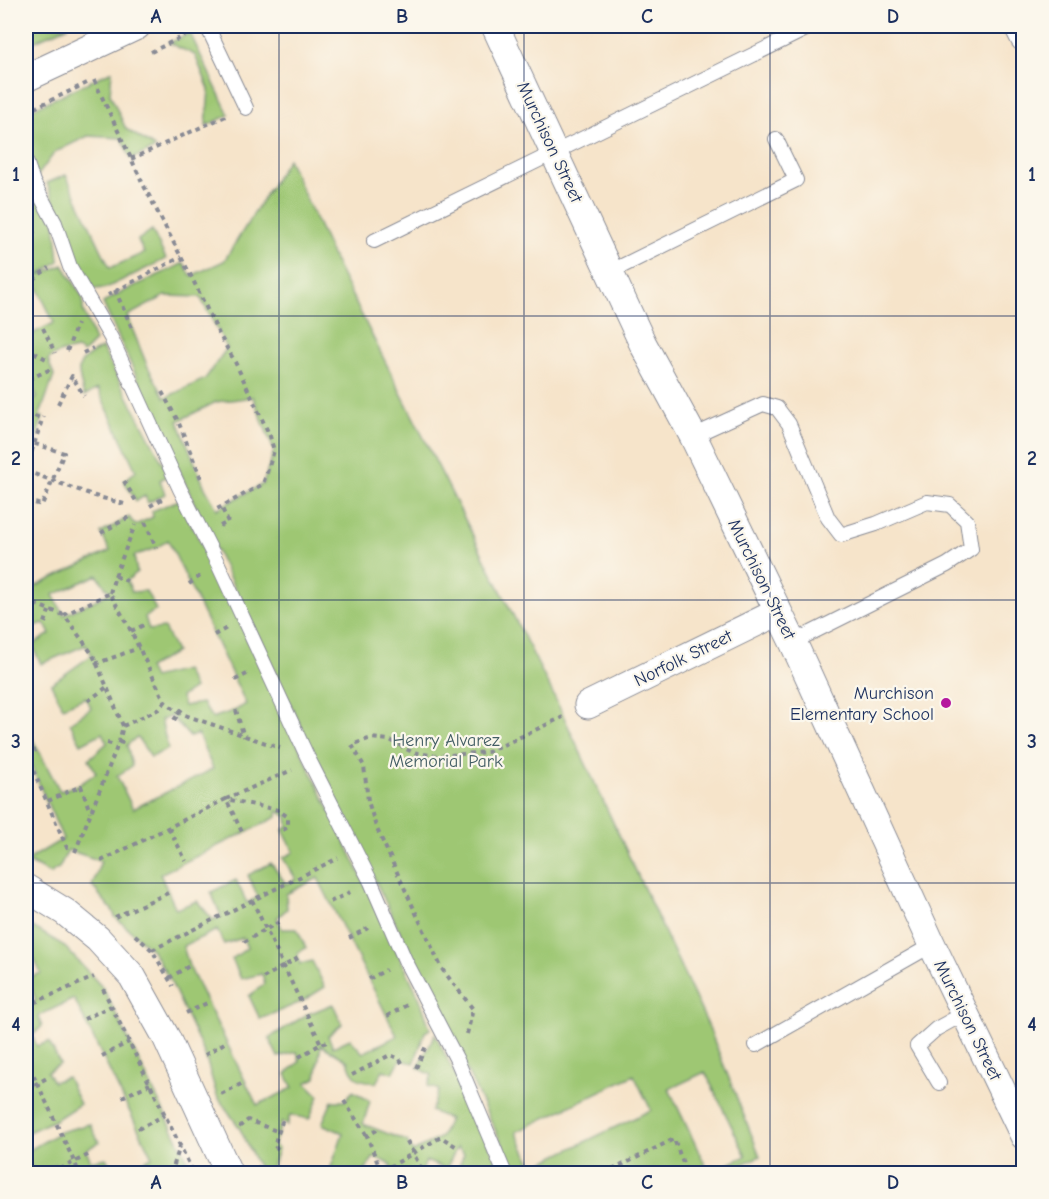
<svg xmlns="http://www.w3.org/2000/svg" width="1049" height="1199" font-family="'Comic Neue',sans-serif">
<rect width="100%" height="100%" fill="#fbf7ec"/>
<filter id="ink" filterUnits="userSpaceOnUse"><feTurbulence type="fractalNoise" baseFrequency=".0167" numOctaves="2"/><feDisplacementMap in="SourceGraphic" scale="12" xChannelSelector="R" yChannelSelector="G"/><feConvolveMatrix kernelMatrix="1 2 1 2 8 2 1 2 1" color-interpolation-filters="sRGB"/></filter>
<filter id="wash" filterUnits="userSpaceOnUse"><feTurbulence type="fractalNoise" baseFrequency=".008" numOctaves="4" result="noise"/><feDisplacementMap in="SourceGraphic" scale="24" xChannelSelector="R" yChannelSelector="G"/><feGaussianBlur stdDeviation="1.35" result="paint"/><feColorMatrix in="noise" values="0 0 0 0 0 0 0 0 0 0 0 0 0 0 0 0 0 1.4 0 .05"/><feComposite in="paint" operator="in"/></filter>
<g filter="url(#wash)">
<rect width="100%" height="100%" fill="#f6e4ca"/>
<path fill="#9ec773" stroke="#5c7b68" stroke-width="1.5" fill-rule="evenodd" d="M26 26H69L26 45Z
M190 33 229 115 206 126 209 89 195 55 169 43Z
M112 71 110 94 126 129 156 148 131 159 121 138 88 136 55 152 33 182 55 223 59 261 37 276 63 265 83 298V310L95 341 83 353 77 349C65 352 57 351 48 360L54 376 39 417H43L34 444 26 427V404L37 398 26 372V337L54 323 26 263V112Z
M288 159 339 270 555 698 707 1023 760 1156 722 1173H710L746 1156 705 1072 669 1089 709 1173H516L207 531 103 303 118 294 184 263 191 276 224 261ZM165 296 200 297 227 348 205 379 165 398 147 365 127 316ZM253 397 274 451 263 484 217 509 205 488 178 421 216 402ZM634 1075 651 1110 533 1167 516 1132Z
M66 175 110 268 144 253 138 240 152 230 166 259 106 288 94 289 78 270 47 183Z
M102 348 169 475 160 480 165 494 148 503 145 496 136 501 124 481 136 471 98 389 84 396C77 366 73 363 102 348Z
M179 500 213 567 420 999 430 1029 425 1032 414 1063 400 1060 393 1073 383 1070 376 1083C357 1079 354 1081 348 1061L321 1045 316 1078 306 1083 319 1096 309 1119 290 1115 287 1125 282 1122 274 1145 278 1149 272 1168 285 1173H261L239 1127 217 1096 205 1055 169 978 152 950 115 917 113 911 92 886 101 861 68 850 59 868 54 870 51 874 26 861 63 839 26 754V727L60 791 80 784 96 773 89 759 107 743 102 733 81 744 70 723 91 708 86 697 63 707 51 684 92 655 86 645 41 664 32 645 50 634 44 623 26 629V587L28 590 110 551 101 533 129 517 135 525 153 517 152 511ZM168 540 246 704 236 710 212 718 202 703 184 706 181 697 194 688 185 670 153 678 148 668 176 652 164 628 149 630 145 617 156 610 146 591 132 592 127 581 137 572 134 556 156 548ZM97 575 110 593 64 615 53 595ZM171 716 190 737 198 734 213 769 133 809 117 776 132 766 127 745 137 737 151 757 168 749 161 720ZM278 811 287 817 288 827 283 830 294 852 283 858 296 879 286 884 271 863 248 875 258 897 247 903 236 880 211 892 221 916 213 920 197 901 176 909 160 874 277 817ZM318 878 397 1036 363 1053 350 1039 333 1047 328 1036 342 1024 333 1004 306 1015 269 1038 278 1057 297 1052 300 1061 286 1074 293 1088 257 1105 189 966 183 946 217 930 224 944 243 938 247 948 232 959 241 979 262 974 265 984 249 996 260 1019 301 1002 325 987 312 961 300 964 297 953 306 948 297 929H282L277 918 287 909 286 894Z
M26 923 63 945 103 988 194 1173H119L152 1157 74 999 38 1016 42 1026 32 1036 37 1046 49 1042 60 1064 47 1072 53 1082 67 1077 80 1104 55 1120 26 1133V1006L36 1001 28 978 41 973 26 943Z
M435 1034 503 1173H456L464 1154 457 1147 446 1169 426 1161 421 1173H390L392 1165 374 1157 363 1173H329L343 1133 322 1124 332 1101H344L353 1091 370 1101 363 1124 407 1141 413 1152 441 1137 449 1119 431 1111 439 1090 428 1086 432 1075 418 1068Z
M90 1124 99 1142 86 1150 91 1161 106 1158 114 1173 80 1172 61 1173 60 1169 56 1164 34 1173 26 1152 60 1132Z"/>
</g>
<g filter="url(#ink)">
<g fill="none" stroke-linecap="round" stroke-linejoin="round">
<defs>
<path id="service" d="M207 26 246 108
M26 161 33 182 55 223 70 267 111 338 180 489 218 564 307 756 371 882 405 960 457 1060 505 1174
M374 241 812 26
M610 272 796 180 776 139
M693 436 763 404 777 408 789 424 828 518 841 535 876 524 927 502 950 505 967 521 971 549 947 565 793 642
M756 1045 932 945
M939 1083 917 1046 936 1029 965 1013"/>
<path id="minor" d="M495 26 643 344 693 436 793 642 932 945 1024 1136
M1018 26 1024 38
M26 78 137 26
M588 705 778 612
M26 888 65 912 98 939 132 976 166 1037 229 1174"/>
</defs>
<use href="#service" stroke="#888a94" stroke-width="16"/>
<use href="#minor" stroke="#888a94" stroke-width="29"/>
<path stroke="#888a94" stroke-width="4" stroke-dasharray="4.5 4.5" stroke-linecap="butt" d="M151 52 190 33
M94 80 144 186 191 276 219 334 235 362 270 436 274 451 263 484 217 509 215 506
M26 112 87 83
M26 135 33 110
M131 159 228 115
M26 236 35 231
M33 279 49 268
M115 290 132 328
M108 295 181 257
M43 328 55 353
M26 348 48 360
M67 351 77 324
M83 353 93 348
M29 379 51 369
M162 392 178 421 202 481
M58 404 72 376 84 396
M26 413 42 419
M26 441 64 453 42 505 26 501
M26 469 43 417
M26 471 95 496 128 505
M124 481 136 501
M150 506 162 499
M145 522 156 548
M220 526 228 522 221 506
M101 533 129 517
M115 576 135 525
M189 584 200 576
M110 593 115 576 127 581
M26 601 64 615
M45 623 49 611
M131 631 146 624
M214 635 227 628
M95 664 139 648
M235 680 247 674
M88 701 107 687
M236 710 244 737
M174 720 184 706
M123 726 159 709 165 702
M119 742 127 744
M107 743 116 745
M26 754 68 850
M26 755 36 750
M48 801 81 786 90 812
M169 828 186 861
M283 830 288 827V817L278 810 226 799 292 770
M75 852 119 742 123 726 107 687 93 655 64 615 110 593 131 631 165 702 179 713 280 748
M101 861 226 799 243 834
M252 900 321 1044
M330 902 354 890
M115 917 168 893
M135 935 152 950 173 986
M349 938 368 928
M244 942 279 922
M152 950 338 858
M169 978 189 966
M263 978 298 958
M369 979 386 970
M103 989 194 1174
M26 1006 94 977
M186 1013 207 1003
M387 1016 407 1005
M84 1019 111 1006
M467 1034 473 1009 442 969 376 827 368 801 364 766 352 745 371 738 390 740 412 752 437 756 488 752 563 717
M26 1044 32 1040
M205 1055 226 1042
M102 1056 129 1042
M299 1057 321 1044 330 1041
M26 1059 79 1172
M416 1068 426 1046
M352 1075 390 1055 400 1059 402 1063
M26 1089 49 1077
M221 1094 245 1082
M122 1097 150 1084
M344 1101 367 1136
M239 1127 248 1120 279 1132
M138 1129 165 1115
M377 1130 367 1136 382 1174
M407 1141 422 1170
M278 1149 274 1145 282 1122 287 1125
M257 1166 261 1174
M60 1169 88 1155
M171 1174 180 1146
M373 1174 393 1165 441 1137 457 1147
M604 1174 674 1139 687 1174"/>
<use href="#service" stroke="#fff" stroke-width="14"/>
<use href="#minor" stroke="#fff" stroke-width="27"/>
</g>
</g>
<path fill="none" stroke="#1b2f5e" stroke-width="1.5" stroke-opacity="0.55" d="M279 26V1174M524 26V1174M770 26V1174M26 316H1024M26 600H1024M26 883H1024"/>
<circle fill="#b5179e" stroke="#fbf7ec" stroke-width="2" cx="946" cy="703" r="6"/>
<g text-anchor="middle" stroke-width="4.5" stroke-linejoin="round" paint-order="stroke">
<g font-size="18" fill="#1b2f5e" stroke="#fbf7ec">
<text transform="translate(550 142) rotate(65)" y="6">Murchison Street</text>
<text transform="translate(762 579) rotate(64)" y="6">Murchison Street</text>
<text transform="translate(683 658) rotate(-26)" y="6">Norfolk Street</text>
<text transform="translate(968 1020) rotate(64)" y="6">Murchison Street</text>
</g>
<g font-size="18" fill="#1b2f5e" stroke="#fbf7ec" text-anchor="end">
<text x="934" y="699">Murchison<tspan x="934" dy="21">Elementary School</tspan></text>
</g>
<g font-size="18" fill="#425d64" stroke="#fbf7ec">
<text x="446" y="746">Henry Alvarez<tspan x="446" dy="21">Memorial Park</tspan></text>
</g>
</g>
<rect width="1049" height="1199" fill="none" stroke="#fbf7ec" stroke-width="66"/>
<rect x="33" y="33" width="983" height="1133" fill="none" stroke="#1b2f5e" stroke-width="2"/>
<g font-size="20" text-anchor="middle" font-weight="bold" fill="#1b2f5e">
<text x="156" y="23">A</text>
<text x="402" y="23">B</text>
<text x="647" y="23">C</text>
<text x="893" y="23">D</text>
<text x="16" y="181">1</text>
<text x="1032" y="181">1</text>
<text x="16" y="465">2</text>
<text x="1032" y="465">2</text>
<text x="16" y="748">3</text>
<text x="1032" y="748">3</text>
<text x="16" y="1031">4</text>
<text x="1032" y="1031">4</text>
<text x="156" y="1189">A</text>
<text x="402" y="1189">B</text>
<text x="647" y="1189">C</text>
<text x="893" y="1189">D</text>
</g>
</svg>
